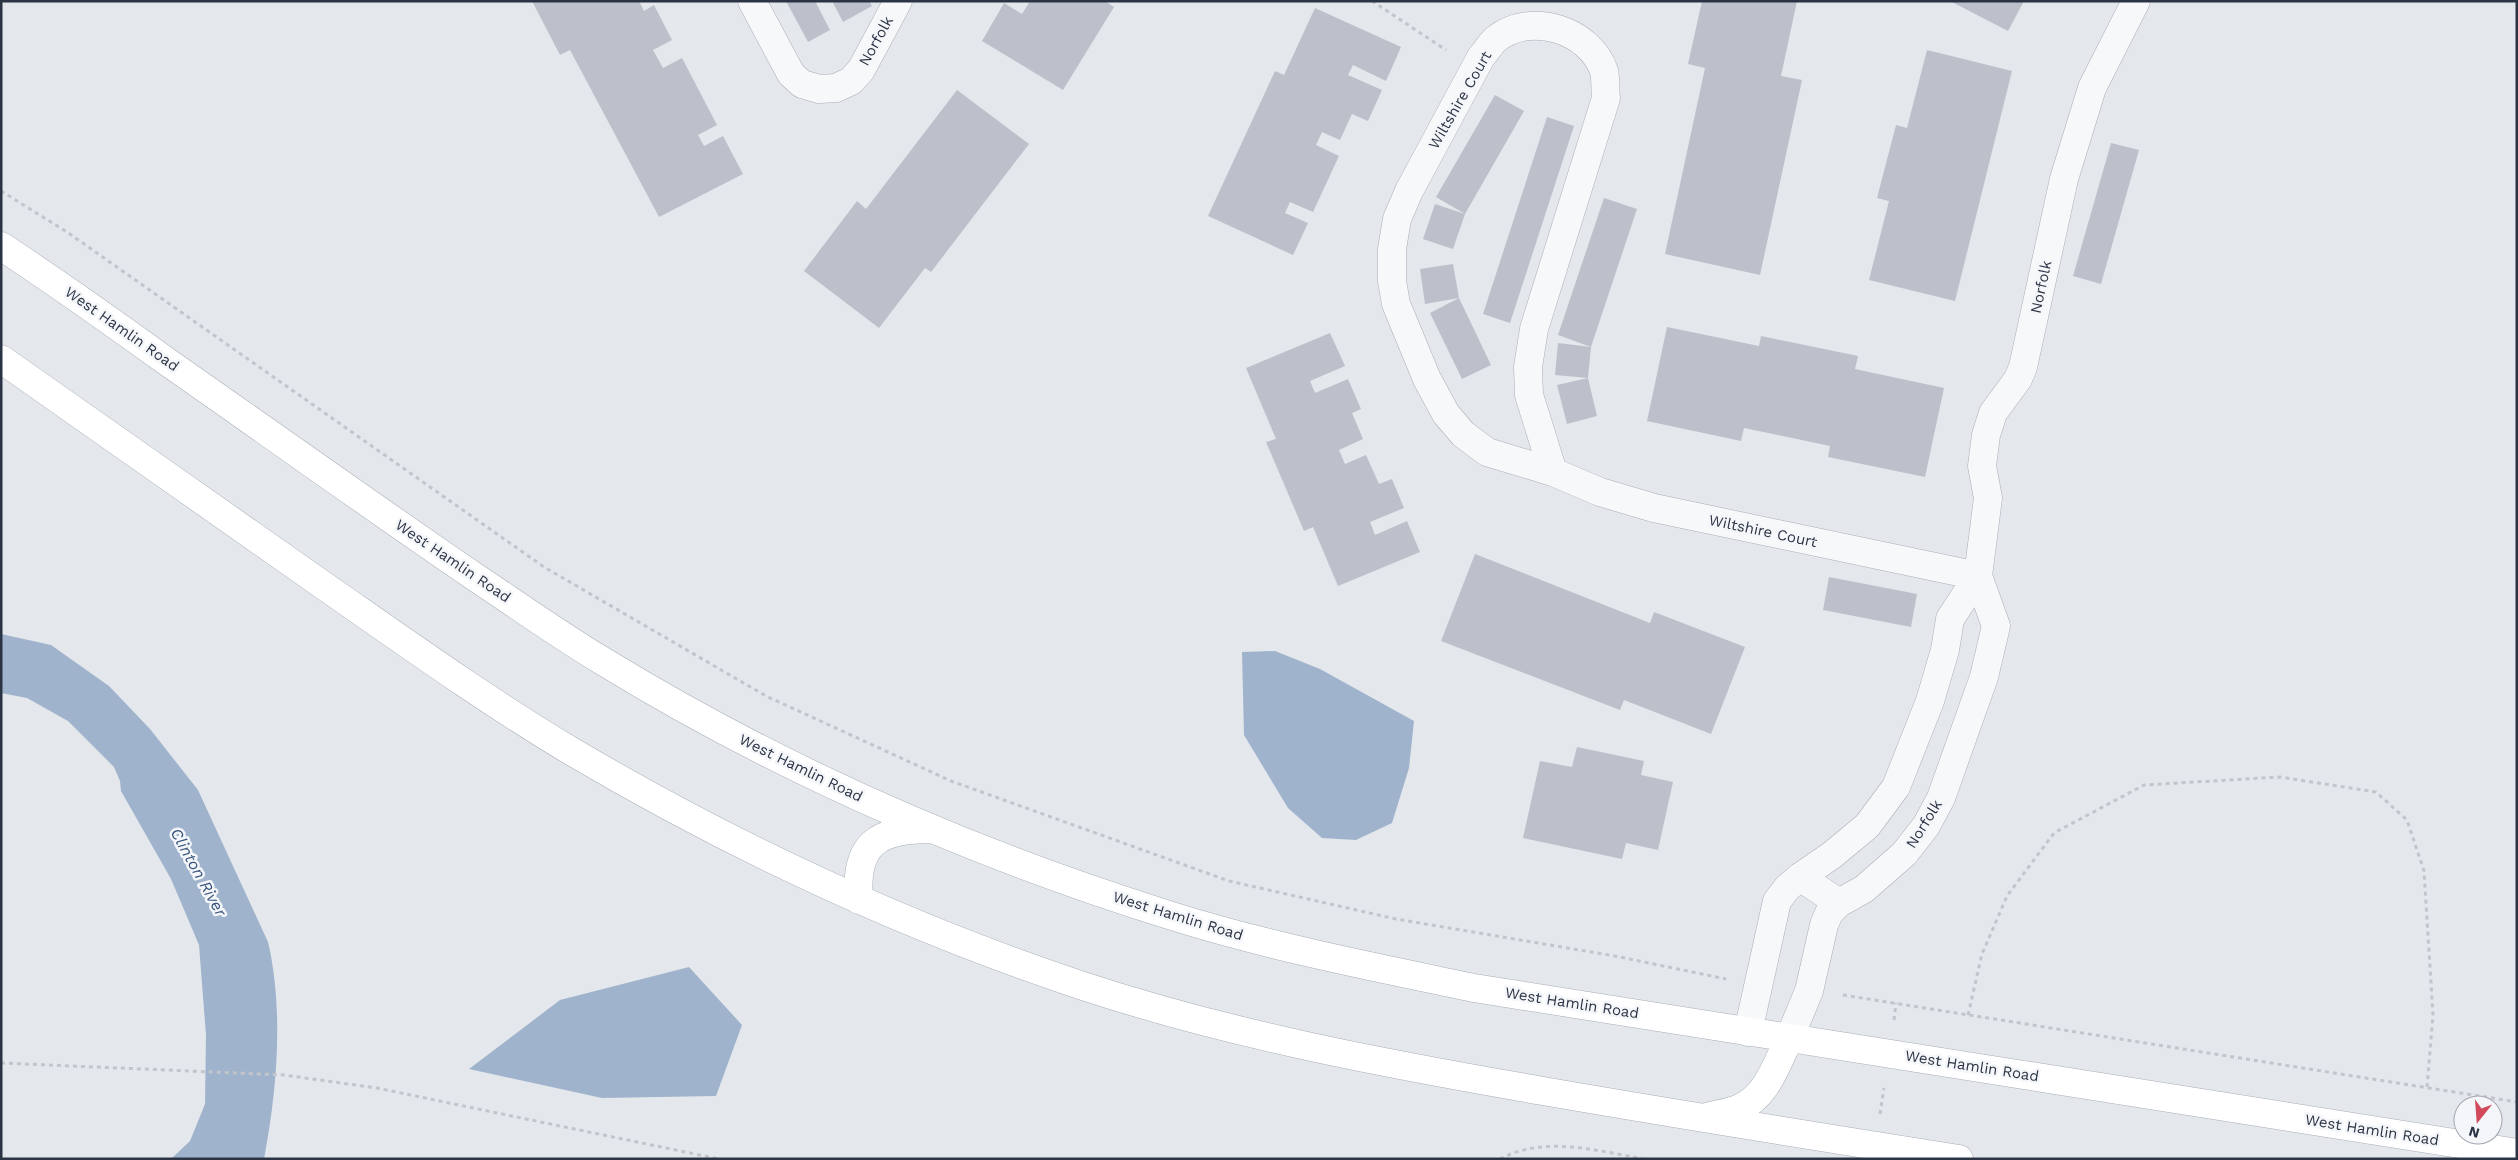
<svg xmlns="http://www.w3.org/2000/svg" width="2518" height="1160" font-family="'Work Sans',sans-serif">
<rect width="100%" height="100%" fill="#e4e7ec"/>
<path fill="#9fb4cc" d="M1 634 51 645 109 686 150 729 198 790 268 942C284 1010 277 1091 264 1159H171L190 1141 205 1104 206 1035 199 945 171 879 121 791 120 781 114 767 68 721 27 698 1 693Z
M1275 651 1320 669 1414 721 1409 768 1392 823 1356 840 1322 838 1288 808 1244 735 1242 652Z
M689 967 742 1025 716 1096 602 1098 469 1069 560 1000Z"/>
<path fill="#bbc0ca" d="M532 1H639L644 11 654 5 672 40 653 50 663 68 682 58 717 125 698 135 704 146 723 136 743 174 659 217 570 50 560 55Z
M786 1H815L830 30 808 42Z
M832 1H869L872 6 843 22Z
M1030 1H1105L1114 7 1063 90 982 41 1004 3 1022 14Z
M1702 1H1797L1781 76 1802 80 1760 275 1665 254 1705 68 1688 64Z
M1950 1H2024L2008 31Z
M1315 8 1401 47 1386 81 1353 65 1348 75 1382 90 1368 121 1352 114 1340 140 1322 132 1316 145 1339 156 1313 212 1290 202 1285 213 1308 223 1293 255 1208 216 1275 71 1284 75Z
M1927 50 2012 71 1955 301 1869 280 1889 201 1877 198 1896 125 1907 128Z
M957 90 1029 144 931 272 925 268 879 328 804 271 857 201 866 209Z
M1495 95 1524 111 1465 214 1436 197Z
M1547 117 1574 126 1510 323 1483 314Z
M2111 143 2139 150 2101 284 2073 276Z
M1604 198 1637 209 1591 347 1588 378 1555 375 1558 343 1591 347 1558 335Z
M1435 204 1465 214 1453 249 1423 239Z
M1453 264 1459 298 1425 304 1420 269Z
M1459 298 1491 365 1462 379 1430 313Z
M1667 327 1759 346 1761 336 1858 356 1855 369 1944 388 1925 477 1828 457 1830 446 1744 428 1741 441 1647 421Z
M1330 333 1345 366 1310 381 1315 393 1348 379 1361 409 1352 413 1363 439 1339 450 1345 464 1366 455 1379 484 1392 479 1404 508 1370 522 1375 535 1407 521 1420 552 1338 586 1313 527 1304 531 1266 442 1276 439 1246 368Z
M1588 378 1597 416 1567 424 1557 385Z
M1475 554 1650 623 1654 612 1745 647 1711 734 1624 700 1620 710 1441 641Z
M1829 577 1917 594 1911 627 1823 610Z
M1577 747 1644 761 1641 775 1673 782 1658 850 1626 843 1622 859 1523 838 1540 761 1572 767Z"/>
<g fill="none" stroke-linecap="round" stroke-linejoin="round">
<defs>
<path id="street" d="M752 1 791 74 802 84 819 89 836 88 851 81 861 70 898 1
M1553 472 1529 395 1528 367 1534 329 1606 98C1605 90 1606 79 1604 71 1590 30 1531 11 1496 39 1490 44 1486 52 1481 57L1409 191 1397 219 1392 249V281L1396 304 1427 379 1446 414 1463 434 1487 452 1553 472 1600 492 1654 508 1978 576
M1800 877 1839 903
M1748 1032 1777 901 1787 888 1800 877 1832 855 1867 826 1896 787 1930 701 1945 650 1950 619 1978 576 1988 498 1982 466 1986 435 1993 413 2018 379 2023 367 2064 179 2092 88 2136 1
M1789 1039 1809 991 1824 925 1829 913 1839 903 1864 889 1904 854 1926 826 1941 798 1984 677 1996 626 1978 576"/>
<path id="secondary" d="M1 246C57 283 112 322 166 361 269 433 371 506 475 577 517 605 558 634 601 660 779 769 973 854 1172 916 1271 947 1373 967 1474 988L2517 1153
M1 359C107 434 214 508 320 583 402 640 484 699 571 751 732 846 903 926 1080 985 1231 1035 1387 1064 1543 1091 1681 1115 1820 1137 1959 1159
M859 900C854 844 878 829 930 829
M1707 1117C1717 1114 1728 1113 1738 1109 1767 1097 1776 1065 1789 1039"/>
</defs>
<use href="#street" stroke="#a9aeb7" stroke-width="29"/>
<use href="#secondary" stroke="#a9aeb7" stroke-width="29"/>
<path stroke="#c2c5cb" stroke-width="3" stroke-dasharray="4 4" stroke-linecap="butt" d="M1372 1 1446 50
M1 191 67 232 544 567 766 696 951 781 1229 881 1396 919 1615 956 1726 979
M1843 995 2517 1102
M1968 1015 1982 954 2007 896 2054 833 2144 785 2280 777 2376 792 2407 820 2424 871 2433 1015 2427 1087
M1894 1020 1896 1003
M1 1063 284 1075 377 1088 719 1159
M1880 1114 1884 1088
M1500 1159C1545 1135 1597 1151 1644 1159"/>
<use href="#street" stroke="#f7f8fa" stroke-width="28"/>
<use href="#secondary" stroke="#fff" stroke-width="28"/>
</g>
<g text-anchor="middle" stroke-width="5" stroke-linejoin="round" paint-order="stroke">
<g font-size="15" fill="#2b3445" stroke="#f4f6f9">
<text transform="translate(876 41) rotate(-61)" y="5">Norfolk</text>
<text transform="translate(1460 100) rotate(-60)" y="5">Wiltshire Court</text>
<text transform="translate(2041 287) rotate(-78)" y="5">Norfolk</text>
<text transform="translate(122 329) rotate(35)" y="5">West Hamlin Road</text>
<text transform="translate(1763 531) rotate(12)" y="5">Wiltshire Court</text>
<text transform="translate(453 561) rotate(34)" y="5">West Hamlin Road</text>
<text transform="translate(801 768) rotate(26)" y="5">West Hamlin Road</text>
<text transform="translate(1924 824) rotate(-58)" y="5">Norfolk</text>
<text transform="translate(1178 916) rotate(17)" y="5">West Hamlin Road</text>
<text transform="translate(1572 1003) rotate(9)" y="5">West Hamlin Road</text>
<text transform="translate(1972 1066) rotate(9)" y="5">West Hamlin Road</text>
<text transform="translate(2372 1130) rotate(9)" y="5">West Hamlin Road</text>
</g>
<g font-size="16" font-style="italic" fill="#34527a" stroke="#f4f6f9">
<text transform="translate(199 872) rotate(61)" y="6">Clinton River</text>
</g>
</g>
<rect width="2518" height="1160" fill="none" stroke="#2b3445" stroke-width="5"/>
<g transform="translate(2478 1120) rotate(197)"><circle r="24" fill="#f4f6f9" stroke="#a4a8b1"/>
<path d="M0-4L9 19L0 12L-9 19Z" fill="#d1495b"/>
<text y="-8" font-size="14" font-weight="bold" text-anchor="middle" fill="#2b3445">N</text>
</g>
</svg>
